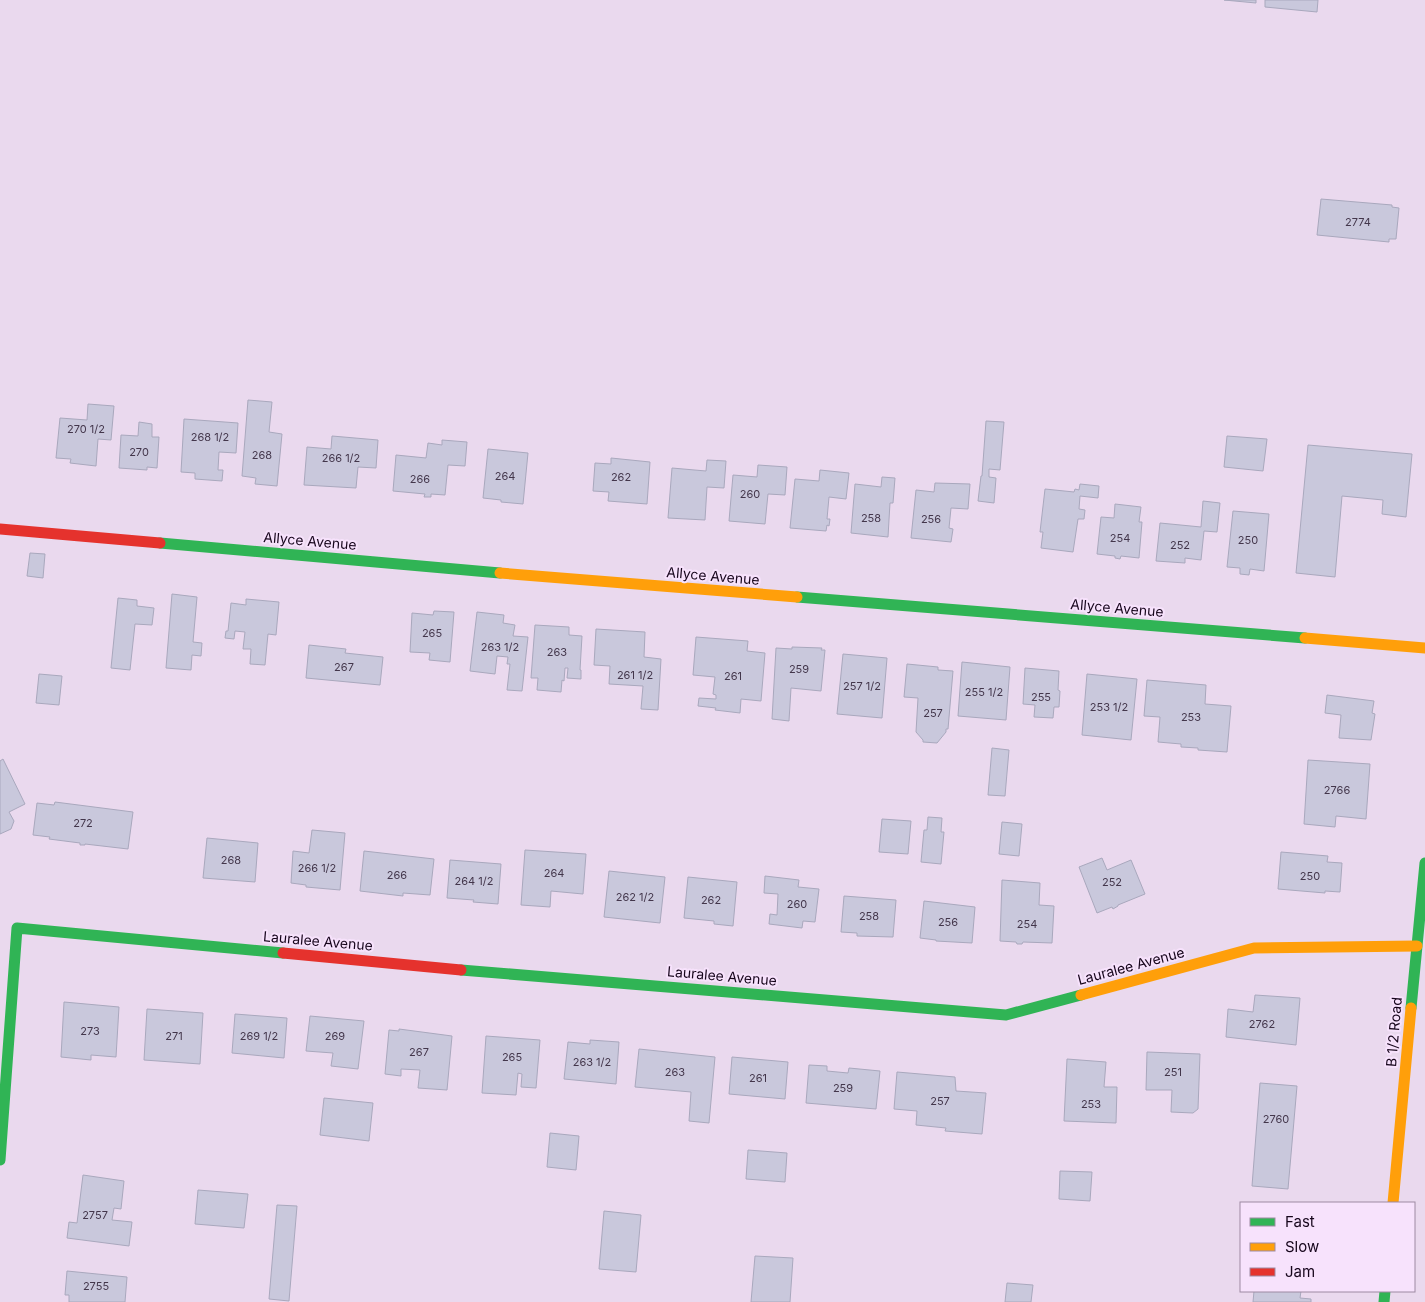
<svg xmlns="http://www.w3.org/2000/svg" width="1425" height="1302" font-family="Inter,sans-serif">
<rect width="100%" height="100%" fill="#ead9ee"/>
<path fill="#c9c8dc" stroke="#a9a8bd" d="M1224 0H1256V3Z
M1265 0H1318L1317 12 1265 7Z
M1321 199 1392 205V207L1399 208 1396 239H1389V242L1317 235Z
M248 400 272 402 269 432 282 434 277 486 255 484 256 478 242 476Z
M88 404 114 406 111 440 98 439 96 466 70 463 71 459 56 458 60 418 87 420Z
M184 419 238 423 236 453 219 452 218 470H223L222 481 195 479V473L181 472Z
M986 421 1004 422 1000 470 989 469V477L996 478 994 503 978 501 981 476H982Z
M139 422 152 424V437H159L157 468 147 467V470L119 468 121 435 138 436Z
M332 436 378 440 376 468 358 467 356 488 304 485 307 447 331 449Z
M1227 436 1267 439 1263 471 1224 467Z
M442 440 467 442 465 466 448 465 445 495 431 494V497H424L425 494 393 491 396 455 426 458 428 443 442 445Z
M1308 445 1412 454 1406 517 1382 514 1383 500 1342 496 1335 577 1296 573Z
M488 449 528 453 523 504 501 502V500L483 498Z
M611 458 650 462 647 504 608 501 609 492 593 491 595 463 611 464Z
M707 460 726 461 724 488 707 487 705 520 668 518 672 468 706 471Z
M758 465 787 467 785 495 768 494 765 524 729 521 733 475 757 477Z
M820 470 849 473 846 499 829 497 827 519H830L829 526 827 525 826 531 790 528 795 479 819 481Z
M882 477 895 478 893 503H890L888 537 851 533 855 484 881 487Z
M935 483 970 484 968 509 951 508 949 528 953 529 951 542 911 538 916 490 934 492Z
M1080 484 1099 486 1098 498 1080 496 1079 509 1085 510 1084 519H1078L1073 552 1041 548 1043 532H1040L1045 489 1074 492 1075 489 1079 490Z
M1203 501 1220 503 1217 532 1204 531 1201 560 1185 558V563L1156 561 1160 523 1201 527Z
M1115 504 1141 507 1139 522H1142L1139 558 1121 556 1120 559 1115 558V556L1097 554 1101 517 1114 518Z
M1233 511 1269 514 1264 571 1250 569 1249 575 1240 574V568L1227 567Z
M30 553 45 554 43 578 27 576Z
M172 594 197 597 193 642 202 643 201 656 192 655 191 670 166 668Z
M118 598 137 600V606L154 608 152 625 135 624 130 670 111 668Z
M246 599 279 602 276 635 268 634 265 665 250 664 251 649H243L245 632 235 631 234 639 225 638 226 631H228L231 603 246 605Z
M434 611 454 612 450 662 429 660 430 653 410 652 412 613 433 615Z
M477 612 504 615 503 623 515 625 513 636 528 637 522 691 507 690 510 664H507L508 657 497 656 495 674 470 671Z
M535 625 569 627V635L582 636 580 670H581V679L567 678 568 668H565L564 681 562 680 561 692 537 690 538 678H531Z
M596 629 645 632 644 657 661 659 658 710 641 709 643 686 609 684 610 666 594 665Z
M696 637 748 641 747 651 765 653 761 701 741 699 740 713 715 710 716 708 698 706 699 698 716 699V695L713 694 715 677 693 675Z
M309 645 346 649 345 653 383 657 380 685 306 678Z
M792 647 822 648 821 650H825L821 691 791 688 789 721 772 719 776 648 792 649Z
M843 654 887 658 882 718 837 714Z
M962 662 1010 667 1006 720 958 716Z
M907 664 938 667V670L953 671 948 729H946V732L937 743 923 742V740L916 732 918 698 904 697Z
M1025 668 1059 671 1058 690 1060 691 1059 707H1054L1053 718 1034 717 1035 705 1023 704Z
M39 674 62 676 59 705 36 703Z
M1087 674 1137 679 1131 740 1082 735Z
M1147 680 1206 685 1205 704 1231 706 1227 752 1198 750V748L1181 747V744L1158 742 1160 717 1144 716Z
M1327 695 1374 701 1372 713 1375 714 1371 740 1339 738 1341 715 1325 713Z
M992 748 1009 750 1005 796 988 795Z
M3 759 25 804 9 812 14 821 11 829 0 834V761Z
M1308 760 1370 764 1366 819 1336 816 1335 827 1304 824Z
M55 802 133 812 128 849 85 844V845H80V843L49 839 50 837 33 835 37 803 54 805Z
M928 817 942 818 941 832H944L941 864 921 862 924 830H927Z
M882 819 911 821 908 854 879 852Z
M1002 822 1022 824 1019 856 999 854Z
M312 830 345 833 340 890 306 887V885L291 883 293 851 309 853Z
M207 838 258 843 255 882 203 878Z
M525 850 586 854 583 894 551 891 550 907 521 905Z
M364 851 434 859 430 895 403 893V896L360 891Z
M1281 852 1328 856 1327 862 1342 863 1340 892 1325 891V893L1278 889Z
M1102 858 1107 870 1131 860 1145 894 1118 905V906L1113 909 1112 907 1097 913 1079 867Z
M450 860 501 864 498 904 473 902 474 900 447 898Z
M609 871 665 877 660 923 604 917Z
M765 876 799 880 798 887 819 889 815 922 803 921 802 928 769 924 770 914 777 915 778 894 764 893Z
M688 877 737 882 733 926 714 924V921L684 918Z
M1002 880 1040 883 1039 905 1054 906 1052 943 1023 942 1022 944H1017L1016 942 1000 941Z
M844 896 896 900 893 937 857 936V933L841 932Z
M924 901 975 907 972 943 936 941V940L920 938Z
M1255 995 1300 998 1296 1045 1226 1037 1228 1009 1253 1012Z
M64 1002 119 1007 116 1057 91 1055V1060L61 1057Z
M147 1009 203 1013 200 1064 144 1060Z
M235 1014 287 1018 284 1058 232 1053Z
M310 1016 364 1021 358 1069 331 1066 333 1053 306 1051Z
M399 1029 452 1036 447 1090 418 1088 420 1070 401 1069V1076L385 1074 389 1030 399 1031Z
M486 1036 540 1040 536 1088 521 1087 522 1074 518 1073 516 1095 482 1093Z
M590 1040 619 1042 616 1084 564 1079 568 1042 590 1044Z
M639 1049 715 1057 709 1123 689 1121 691 1092 635 1087Z
M1147 1052 1200 1054 1198 1109 1193 1113 1171 1112 1172 1090H1146Z
M732 1057 788 1062 785 1099 729 1094Z
M1067 1059 1106 1062 1104 1087H1117L1116 1123 1064 1121Z
M809 1065 827 1066V1071L848 1073 849 1068 880 1071 876 1109 806 1103Z
M897 1072 955 1077 956 1091 986 1093 982 1134 945 1131 946 1128 916 1125 917 1111 894 1109Z
M1260 1083 1297 1086 1288 1189 1252 1186Z
M324 1098 373 1103 369 1141 320 1135Z
M550 1133 579 1136 576 1170 547 1167Z
M748 1150 787 1153 785 1182 746 1179Z
M1060 1171 1092 1172 1090 1201 1059 1199Z
M83 1175 124 1181 121 1209 114 1208 112 1220 132 1222 129 1246 67 1238 69 1222 77 1223Z
M198 1190 248 1194 244 1228 195 1224Z
M277 1205 297 1206 289 1301 269 1299Z
M604 1211 641 1215 636 1272 599 1269Z
M755 1256 793 1258 790 1302H751Z
M67 1271 127 1277 125 1302H69V1295H65Z
M1007 1283 1033 1285 1031 1302H1005Z
M1254 1291H1301L1300 1298 1311 1299V1302H1253Z"/>
<g fill="none" stroke-linecap="round" stroke-linejoin="round">
<path stroke="#30b455" stroke-width="11" d="M160 543 500 573
M797 597 1305 638
M461 970 1006 1015 1081 995
M1411 1008 1425 863
M0 1160 17 928 283 953
M1384 1302 1385 1291"/>
<path stroke="#ff9f0a" stroke-width="11" d="M500 573 797 597
M1305 638 1425 648
M1081 995 1254 948 1417 946
M1393 1203 1411 1008"/>
<path stroke="#e5322d" stroke-width="11" d="M0 529 160 543
M283 953 461 970"/>
</g>
<g text-anchor="middle" stroke-width="4" stroke-linejoin="round" paint-order="stroke">
<g font-size="11" fill="#43364b">
<text x="1358" y="226">2774</text>
<text x="86" y="433">270 1/2</text>
<text x="210" y="441">268 1/2</text>
<text x="139" y="456">270</text>
<text x="262" y="459">268</text>
<text x="341" y="462">266 1/2</text>
<text x="505" y="480">264</text>
<text x="621" y="481">262</text>
<text x="420" y="483">266</text>
<text x="750" y="498">260</text>
<text x="871" y="522">258</text>
<text x="931" y="523">256</text>
<text x="1120" y="542">254</text>
<text x="1248" y="544">250</text>
<text x="1180" y="549">252</text>
<text x="432" y="637">265</text>
<text x="500" y="651">263 1/2</text>
<text x="557" y="656">263</text>
<text x="344" y="671">267</text>
<text x="799" y="673">259</text>
<text x="635" y="679">261 1/2</text>
<text x="733" y="680">261</text>
<text x="862" y="690">257 1/2</text>
<text x="984" y="696">255 1/2</text>
<text x="1041" y="701">255</text>
<text x="1109" y="711">253 1/2</text>
<text x="933" y="717">257</text>
<text x="1191" y="721">253</text>
<text x="1337" y="794">2766</text>
<text x="83" y="827">272</text>
<text x="231" y="864">268</text>
<text x="317" y="872">266 1/2</text>
<text x="554" y="877">264</text>
<text x="397" y="879">266</text>
<text x="1310" y="880">250</text>
<text x="474" y="885">264 1/2</text>
<text x="1112" y="886">252</text>
<text x="635" y="901">262 1/2</text>
<text x="711" y="904">262</text>
<text x="797" y="908">260</text>
<text x="869" y="920">258</text>
<text x="948" y="926">256</text>
<text x="1027" y="928">254</text>
<text x="1262" y="1028">2762</text>
<text x="90" y="1035">273</text>
<text x="174" y="1040">271</text>
<text x="259" y="1040">269 1/2</text>
<text x="335" y="1040">269</text>
<text x="419" y="1056">267</text>
<text x="512" y="1061">265</text>
<text x="592" y="1066">263 1/2</text>
<text x="675" y="1076">263</text>
<text x="1173" y="1076">251</text>
<text x="758" y="1082">261</text>
<text x="843" y="1092">259</text>
<text x="940" y="1105">257</text>
<text x="1091" y="1108">253</text>
<text x="1276" y="1123">2760</text>
<text x="95" y="1219">2757</text>
<text x="96" y="1290">2755</text>
</g>
<g font-size="14" fill="#16051b" stroke="#f7e2fc">
<text transform="translate(310 541) rotate(5)" y="5">Allyce Avenue</text>
<text transform="translate(713 576) rotate(5)" y="5">Allyce Avenue</text>
<text transform="translate(1117 608) rotate(5)" y="5">Allyce Avenue</text>
<text transform="translate(318 941) rotate(5)" y="5">Lauralee Avenue</text>
<text transform="translate(1131 966) rotate(-15)" y="5">Lauralee Avenue</text>
<text transform="translate(722 976) rotate(5)" y="5">Lauralee Avenue</text>
<text transform="translate(1394 1032) rotate(-85)" y="5">B 1/2 Road</text>
</g>
</g>
<rect x="1240" y="1202" width="175" height="90" fill="#f7e2fc" stroke="#9d8aa2"/>
<rect x="1250" y="1218" width="25" height="8" fill="#30b455" stroke="#9d8aa2"/>
<text x="1285" y="1227" font-size="15" fill="#16051b">Fast</text>
<rect x="1250" y="1243" width="25" height="8" fill="#ff9f0a" stroke="#9d8aa2"/>
<text x="1285" y="1252" font-size="15" fill="#16051b">Slow</text>
<rect x="1250" y="1268" width="25" height="8" fill="#e5322d" stroke="#9d8aa2"/>
<text x="1285" y="1277" font-size="15" fill="#16051b">Jam</text>
</svg>
